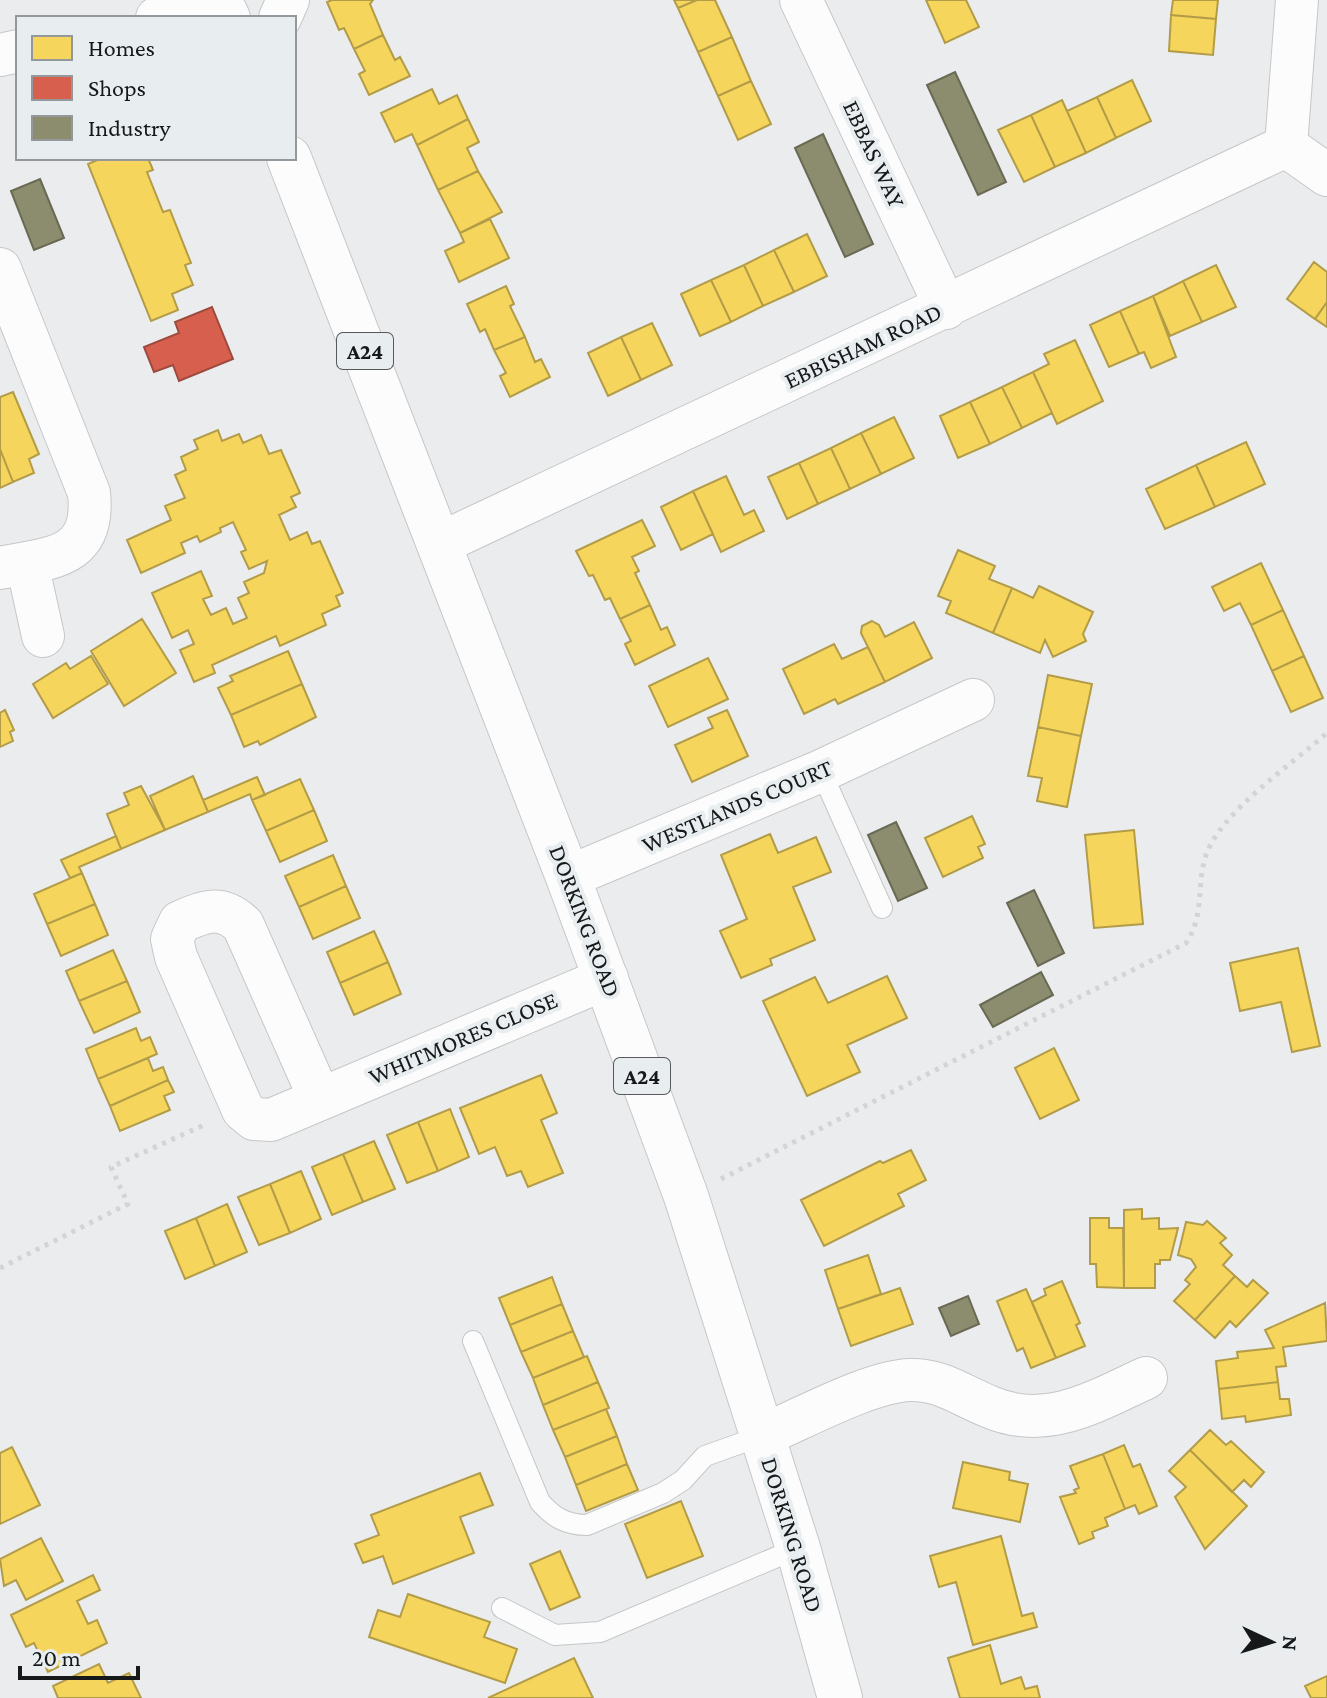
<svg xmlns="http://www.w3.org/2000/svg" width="1327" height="1698" font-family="'Crimson Pro',serif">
<rect width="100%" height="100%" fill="#eaecee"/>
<path fill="#f6d55c" stroke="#b39c48" stroke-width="2" d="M332 0H373L370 4 383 35 354 49 344 28 339 30 327 2Z
M674 0H697L678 8Z
M697 0H715L732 37 698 52 678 8Z
M926 0H966L979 27 945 43Z
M1173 0H1218L1216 19 1171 15Z
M1171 15 1216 19 1213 55 1169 51Z
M383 35 395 60 400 57 410 76 369 95 359 74 365 71 354 49Z
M732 37 751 81 718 96 698 52Z
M1132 80 1151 121 1116 138 1097 97Z
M751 81 771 124 738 140 718 96Z
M432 89 439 104 457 95 468 119 417 145 412 134 395 142 381 113Z
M1097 97 1116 138 1086 153 1067 111Z
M1062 100 1086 153 1055 167 1031 115Z
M1031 115 1055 167 1024 182 998 130Z
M468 119 479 142 467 148 478 171 438 190 417 145Z
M102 158H148L153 170 147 172 163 212 170 210 191 263 185 265 193 285 172 294 178 310 151 321 88 164Z
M478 171 502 212 460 233 438 190Z
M490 219 509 258 459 282 445 251 464 242 460 233Z
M807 234 827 276 794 292 774 250Z
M774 250 794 292 763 306 744 265Z
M1314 262 1327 272V302L1315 319 1287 299Z
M744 265 763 306 731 322 711 280Z
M1216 265 1236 307 1202 322 1183 281Z
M711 280 731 322 700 336 681 294Z
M1183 281 1202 322 1170 336 1153 296Z
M506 286 514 304 510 306 525 337 494 350 485 329 480 332 467 304Z
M1153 296 1176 357 1151 368 1144 352 1139 354 1120 311Z
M1327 302V327L1315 319Z
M1120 311 1139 354 1109 367 1090 325Z
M652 323 672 365 641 380 621 337Z
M525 337 535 362 541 359 550 377 510 397 500 376 506 373 494 350Z
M621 337 641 380 608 396 588 353Z
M1075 340 1103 401 1057 424 1033 372 1049 364 1044 354Z
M1033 372 1052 413 1022 428 1002 387Z
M1002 387 1022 428 990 444 970 402Z
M13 392 39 454 29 459 34 473 13 482 0 449V397Z
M970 402 990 444 958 458 940 416Z
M894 417 914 458 881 474 861 433Z
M218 430 222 441 239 434 243 443 261 435 269 454 281 450 300 493 291 497 296 507 279 515 290 540 307 532 312 544 320 541 343 593 336 596 340 606 322 614 326 625 280 646 276 636 212 665 215 673 194 682 180 650 194 644 188 630 172 638 152 593 201 571 212 596 203 599 211 615 226 608 233 624 247 618 238 598 249 593 244 582 264 573 267 561 249 569 241 552 246 550 233 522 220 528 221 532 200 542 197 536 181 543 185 553 141 573 127 540 171 520 165 506 185 498 175 475 186 470 181 457 198 449 194 440Z
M861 433 881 474 850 489 831 448Z
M1246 442 1265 484 1215 507 1196 465Z
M831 448 850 489 818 504 799 463Z
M0 449 13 482 0 488Z
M799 463 818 504 787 519 768 477Z
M1196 465 1215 507 1165 529 1146 489Z
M726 476 744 515 754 510 764 531 721 552 693 491Z
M693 491 713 534 681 550 661 507Z
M642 520 655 546 632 557 639 571 635 573 650 605 620 619 610 598 605 600 593 575 589 576 576 551Z
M958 550 995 566 989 579 1012 588 993 633 946 613 951 601 938 596Z
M1261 563 1283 610 1251 625 1240 603 1224 611 1212 587Z
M1039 586 1093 612 1083 634 1086 641 1053 657 1045 640 1040 653 993 633 1012 588 1033 598Z
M650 605 661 630 667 627 675 645 635 665 625 644 631 641 620 619Z
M1283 610 1304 656 1272 671 1251 625Z
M142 619 176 673 124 706 91 651Z
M872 621 879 625 885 637 914 622 932 658 885 682 861 633 862 626Z
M834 644 842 659 868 647 885 682 838 704 835 699 804 714 783 669Z
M288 651 302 684 231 715 218 688 233 681 230 676Z
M91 656 108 684 53 718 33 684 66 663 70 669Z
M1304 656 1323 698 1291 712 1272 671Z
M708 658 728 699 668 727 649 686Z
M1048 675 1092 684 1081 736 1038 727Z
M302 684 316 717 260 745 258 741 244 747 231 715Z
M5 710 14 730 10 732 13 741 0 747V713Z
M727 710 748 756 692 782 675 745 713 728 708 718Z
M1038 727 1081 736 1067 807 1037 801 1042 778 1028 776Z
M193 776 208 812 165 830 150 796Z
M257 777 265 795 252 800 250 794 208 812 203 800Z
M300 779 314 810 266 831 252 800Z
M141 786 165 830 121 849 107 814 129 805 124 793Z
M314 810 327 841 280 862 266 831Z
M972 816 985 844 978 847 983 858 943 877 925 838Z
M1134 830 1143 924 1094 928 1085 835Z
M770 834 778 853 816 837 831 872 793 887 815 940 770 959 772 965 741 978 720 931 747 919 721 855Z
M116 836 121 849 79 867 82 873 70 878 61 860Z
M333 855 346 886 299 907 285 876Z
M82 873 95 904 47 924 34 894Z
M346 886 360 918 313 939 299 907Z
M95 904 108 935 61 956 47 924Z
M374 931 388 962 340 983 327 952Z
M1298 948 1320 1046 1292 1052 1281 1002 1240 1011 1230 963Z
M113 950 127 981 79 1001 66 971Z
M388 962 401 994 354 1015 340 983Z
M887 976 907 1018 847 1045 860 1072 807 1096 763 1001 815 977 828 1003Z
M127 981 140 1012 94 1033 79 1001Z
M136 1028 141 1041 150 1037 157 1054 98 1079 86 1049Z
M1054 1048 1079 1100 1040 1119 1015 1068Z
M148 1058 153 1071 163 1067 168 1080 110 1106 98 1079Z
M541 1075 557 1113 541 1120 563 1173 528 1187 521 1171 507 1176 495 1147 479 1154 460 1108Z
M168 1080 174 1092 164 1096 170 1110 120 1131 110 1106Z
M450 1109 469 1157 438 1171 418 1122Z
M418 1122 438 1171 407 1183 387 1135Z
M374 1141 395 1189 363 1202 343 1154Z
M911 1150 926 1180 898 1194 904 1206 824 1246 801 1200 880 1161 883 1163Z
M343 1154 363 1202 332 1215 312 1167Z
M301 1171 321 1219 290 1233 270 1184Z
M270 1184 290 1233 259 1245 238 1197Z
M227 1204 247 1252 215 1266 196 1218Z
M1142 1209V1219L1159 1218V1229L1178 1228 1170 1260H1160V1264H1155V1288H1124V1210Z
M196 1218 215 1266 185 1279 165 1231Z
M1090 1218H1109V1228H1123L1124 1288 1097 1287 1096 1264H1090Z
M1207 1221 1226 1238 1220 1243 1232 1255 1223 1265 1235 1276 1195 1320 1174 1301 1190 1284 1185 1280 1196 1267 1191 1259 1178 1255 1186 1222 1203 1225Z
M868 1255 881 1294 838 1309 825 1270Z
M1235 1276 1247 1287 1253 1280 1268 1293 1236 1327 1230 1321 1215 1338 1195 1320Z
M552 1277 562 1304 510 1325 499 1298Z
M1062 1281 1080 1323 1076 1325 1085 1346 1056 1358 1032 1302 1046 1295 1044 1289Z
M900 1288 913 1324 851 1346 838 1309Z
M1026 1289 1056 1358 1031 1368 1023 1348 1017 1351 997 1301Z
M1325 1303 1327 1341 1283 1347 1286 1366 1276 1367 1278 1382 1219 1389 1216 1361 1238 1358 1237 1352 1274 1348 1265 1330Z
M562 1304 573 1331 521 1352 510 1325Z
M573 1331 584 1357 533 1378 521 1352Z
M587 1356 598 1382 543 1405 533 1378Z
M598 1382 609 1408 553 1430 543 1405Z
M1278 1382 1280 1399H1289L1291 1415 1246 1422 1245 1416 1222 1419 1219 1389Z
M606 1409 617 1436 565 1457 553 1430Z
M1210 1430 1226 1445 1231 1441 1264 1472 1251 1487 1244 1480 1232 1492 1190 1450Z
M617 1436 627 1464 576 1485 565 1457Z
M1124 1445 1133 1467 1140 1464 1157 1506 1139 1514 1135 1505 1125 1509 1103 1454Z
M12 1447 40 1505 0 1524V1453Z
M1190 1450 1247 1506 1205 1549 1175 1497 1186 1487 1169 1471Z
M1103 1454 1125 1509 1105 1518 1108 1526 1092 1532 1094 1538 1079 1544 1060 1497 1076 1493 1074 1490 1079 1488 1070 1466Z
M963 1462 1010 1472 1009 1480 1028 1484 1020 1522 953 1508Z
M627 1464 638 1490 586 1511 576 1485Z
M480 1473 493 1505 460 1517 474 1553 393 1584 383 1556 363 1563 355 1544 379 1535 371 1515Z
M681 1501 703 1556 647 1578 625 1524Z
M1001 1536 1022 1616 1033 1613 1037 1627 973 1645 956 1582 939 1587 930 1556Z
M41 1538 63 1581 26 1600 16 1580 4 1586 0 1559Z
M560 1551 580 1597 550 1610 530 1564Z
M93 1575 100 1590 77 1601 88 1624 97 1620 107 1643 48 1672 34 1643 26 1647 11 1615Z
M408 1594 490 1622 484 1637 517 1649 505 1683 369 1637 378 1610 400 1617Z
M990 1645 1001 1684 1021 1677 1025 1689 1037 1686 1040 1698H960L948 1658Z
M574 1658 593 1698H488Z
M99 1664 108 1683 129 1673 141 1698H58L53 1686Z
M1327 1676V1698H1311L1305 1686Z"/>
<path fill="#d6604d" stroke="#9d4a3d" stroke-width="2" d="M212 307 233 359 179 381 173 365 154 372 144 347 179 333 175 322Z"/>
<path fill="#8c8c6e" stroke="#696954" stroke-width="2" d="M955 72 1006 182 978 195 927 85Z
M823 134 873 244 845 257 795 148Z
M40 179 64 238 34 250 11 191Z
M896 822 927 888 898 901 868 835Z
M1034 890 1064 953 1038 966 1007 903Z
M1041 972 1053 995 993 1027 980 1005Z
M968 1296 979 1324 951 1336 939 1308Z"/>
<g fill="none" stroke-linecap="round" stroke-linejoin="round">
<defs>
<path id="service" d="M821 771 882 908
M473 1341 540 1502C553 1517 566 1525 587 1525L663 1493 683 1480 705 1456 761 1436
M502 1608 555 1635 600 1632 798 1548"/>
<path id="minor" d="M801 0 946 308
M157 18 197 0
M280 18 288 0
M0 55 18 51
M1286 146 1297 0
M1286 146 1327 175
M0 269 89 493C96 559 50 558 0 568
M439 544 1286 146
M27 563 43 636
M568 877 821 771 973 700
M320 1099 243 925C221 904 206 911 180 922L172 939 176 957 243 1110 254 1119 271 1120 607 978
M761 1436C800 1420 870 1381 910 1380 941 1379 962 1396 990 1407 1046 1431 1094 1402 1146 1378"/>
<path id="trunk" d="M219 0 228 18
M289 158 568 877 686 1196 798 1548 840 1698"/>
</defs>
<use href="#service" stroke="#c5c7c8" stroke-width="22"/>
<use href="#minor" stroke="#c5c7c8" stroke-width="44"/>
<use href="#trunk" stroke="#c5c7c8" stroke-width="46"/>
<path stroke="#d4d4d4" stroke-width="5" stroke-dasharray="4 6" stroke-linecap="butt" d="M721 1179 1186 943C1205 916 1196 885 1206 855 1221 812 1292 764 1327 733
M0 1268 128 1204 111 1167 204 1125"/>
<use href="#service" stroke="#fcfcfc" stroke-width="20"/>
<use href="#minor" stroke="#fcfcfc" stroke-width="42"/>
<use href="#trunk" stroke="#fcfcfc" stroke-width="44"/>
</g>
<g text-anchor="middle" stroke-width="8" stroke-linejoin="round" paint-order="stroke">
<g fill="#e8edf0" stroke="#56585a" stroke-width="2">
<rect x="337" y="333" width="56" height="36" rx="6"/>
<rect x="614" y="1058" width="56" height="36" rx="6"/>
</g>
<g font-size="22" font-weight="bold" fill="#171819">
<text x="365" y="359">A24</text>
<text x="642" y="1084">A24</text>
</g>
<g font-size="24" fill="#171819" stroke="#e8edf0">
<text transform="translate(874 154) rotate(65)" y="8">EBBAS WAY</text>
<text transform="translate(863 346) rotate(-25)" y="8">EBBISHAM ROAD</text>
<text transform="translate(737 806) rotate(-23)" y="8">WESTLANDS COURT</text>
<text transform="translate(585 921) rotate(69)" y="8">DORKING ROAD</text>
<text transform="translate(463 1038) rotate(-23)" y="8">WHITMORES CLOSE</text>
<text transform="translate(792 1535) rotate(73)" y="8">DORKING ROAD</text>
</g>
</g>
<rect x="16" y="16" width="280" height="144" fill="#e8edf0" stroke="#94989a" stroke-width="2"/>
<rect x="32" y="36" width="40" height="24" fill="#f6d55c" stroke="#94989a" stroke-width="2"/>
<text x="88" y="56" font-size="24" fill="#171819">Homes</text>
<rect x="32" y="76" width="40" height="24" fill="#d6604d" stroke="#94989a" stroke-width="2"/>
<text x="88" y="96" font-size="24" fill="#171819">Shops</text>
<rect x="32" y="116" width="40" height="24" fill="#8c8c6e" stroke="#94989a" stroke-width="2"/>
<text x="88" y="136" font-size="24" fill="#171819">Industry</text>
<g transform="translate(1271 1642) rotate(94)" stroke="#e8edf0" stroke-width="6" paint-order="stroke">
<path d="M0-6L14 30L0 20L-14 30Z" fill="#171819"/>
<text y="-12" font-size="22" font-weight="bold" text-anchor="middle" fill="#171819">N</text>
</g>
<path d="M20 1666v12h118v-12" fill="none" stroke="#171819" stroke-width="4"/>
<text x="32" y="1666" font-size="24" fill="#171819" stroke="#e8edf0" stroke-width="6" paint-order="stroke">20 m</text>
</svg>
